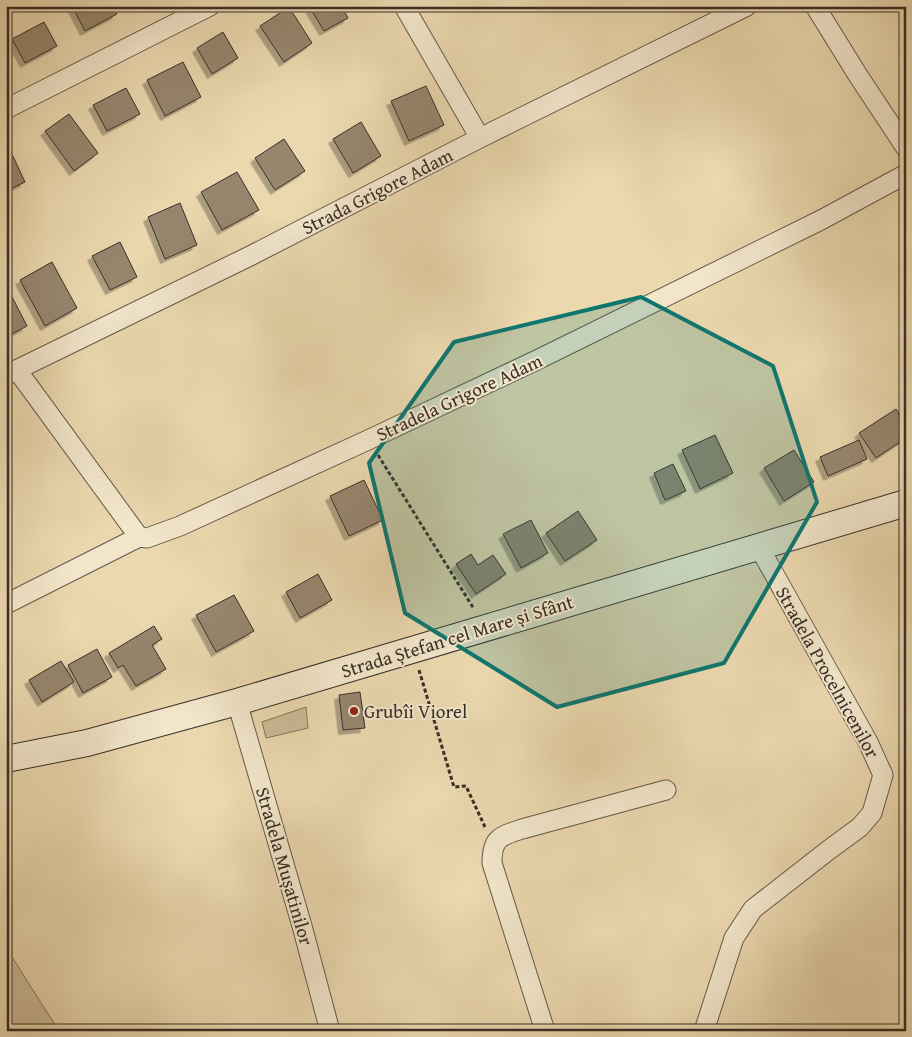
<svg xmlns="http://www.w3.org/2000/svg" width="912" height="1037" font-family="'Gentium Book Plus',serif">
<defs>
<filter id="shadow"><feDropShadow dx="-4.5" dy="4.5" stdDeviation="0" flood-color="#0004"/></filter>
</defs>
<rect width="100%" height="100%" fill="#ebd8af"/>
<filter id="stains"><feTurbulence type="fractalNoise" baseFrequency=".004" numOctaves="4"/><feColorMatrix values="0 0 0 0 .2 0 0 0 0 .09 0 0 0 0 .02 0 0 0 .5 -.17"/></filter>
<radialGradient id="worn" r=".72"><stop offset=".6" stop-color="#630" stop-opacity="0"/><stop offset="1" stop-color="#630" stop-opacity=".3"/></radialGradient>
<path fill="#cdbb98" stroke="#837460" d="M306 707 308 728 266 738 262 722Z
M6 877 12 906V957L59 1031H6Z"/>
<path fill="#96866e" stroke="#392e27" filter="url(#shadow)" d="M72 6H113L117 14 85 31Z
M309 6H341L348 18 324 31Z
M289 7 312 43 284 62 260 26Z
M44 22 57 46 25 63 12 39Z
M223 32 238 58 212 74 197 48Z
M183 62 201 97 165 116 147 80Z
M426 86 444 125 409 141 391 101Z
M126 88 140 114 107 131 93 105Z
M69 114 98 153 74 171 45 131Z
M361 122 381 156 353 173 333 139Z
M284 139 305 171 275 190 255 158Z
M11 152 25 182 6 191V154Z
M237 172 259 210 222 230 201 192Z
M180 203 197 245 165 259 148 217Z
M120 242 137 277 110 290 92 256Z
M52 262 77 308 45 326 20 280Z
M8 289 27 326 6 337V290Z
M896 409 906 424V438L876 458 859 433Z
M715 435 733 473 700 489 682 450Z
M859 440 867 459 828 476 820 457Z
M794 450 814 482 784 501 764 468Z
M673 464 686 491 665 500 654 473Z
M364 480 383 520 349 536 330 496Z
M578 511 597 540 565 561 546 533Z
M531 520 548 553 521 568 503 534Z
M471 554 478 565 493 555 506 574 476 594 456 564Z
M318 574 332 600 300 618 286 592Z
M234 595 254 631 216 652 196 615Z
M154 626 162 639 152 645 166 669 136 686 123 665 118 668 109 653Z
M97 649 112 677 83 693 68 665Z
M61 661 74 682 42 702 29 680Z
M360 692 365 728 343 730 339 695Z"/>
<g fill="none" stroke-linecap="round" stroke-linejoin="round">
<defs>
<path id="minor" d="M404 6 480 138
M815 6 859 77 906 148
M6 109 210 6
M17 370 139 537
M6 375 250 256 480 138 747 6
M6 604 139 537 147 538 180 526 368 440 539 359 821 220 906 174
M237 702 302 926 330 1031
M545 1031 492 863C492 837 501 836 522 829L666 790
M704 1031 734 938 753 909 830 849 860 827 872 813 883 775 868 742 759 547"/>
<path id="secondary" d="M6 759 87 743 237 702 906 503"/>
</defs>
<use href="#minor" stroke="#665849" stroke-width="21"/>
<use href="#secondary" stroke="#392e27" stroke-width="28"/>
<path stroke="#392e27" stroke-width="3" stroke-dasharray="4 2.5" stroke-linecap="butt" d="M378 455 474 609
M419 670 454 787 466 786 485 827"/>
<use href="#minor" stroke="#f2e6cb" stroke-width="19"/>
<use href="#secondary" stroke="#f2e6cb" stroke-width="26"/>
</g>
<path fill="#0f766e" fill-opacity="0.2" stroke="#0f766e" stroke-width="4" stroke-linejoin="round" d="M641 297 773 366 817 502 724 663 557 707 405 613 369 463 454 342Z"/>
<circle fill="#8f2418" stroke="#f2e6cb" stroke-width="2" cx="354" cy="711" r="5"/>
<g text-anchor="middle" stroke-width="4" stroke-linejoin="round" paint-order="stroke">
<g font-size="19" fill="#392e27" stroke="#f2e6cb">
<text transform="translate(377 191) rotate(-27)" y="7">Strada Grigore Adam</text>
<text transform="translate(459 397) rotate(-25)" y="7">Stradela Grigore Adam</text>
<text transform="translate(457 636) rotate(-17)" y="7">Strada Ștefan cel Mare și Sfânt</text>
<text transform="translate(828 672) rotate(61)" y="7">Stradela Procelnicenilor</text>
<text transform="translate(285 866) rotate(74)" y="7">Stradela Mușatinilor</text>
</g>
<g font-size="19" fill="#392e27" stroke="#f2e6cb" text-anchor="start">
<text x="364" y="718">Grubîi Viorel</text>
</g>
</g>
<rect width="912" height="1037" fill="none" stroke="#ebd8af" stroke-width="25"/>
<rect x="8" y="8" width="897" height="1022" fill="none" stroke="#392e27" stroke-width="2.5"/>
<rect x="12" y="12" width="887" height="1012" fill="none" stroke="#392e27"/>
<rect width="100%" height="100%" filter="url(#stains)"/>
<rect width="100%" height="100%" fill="url(#worn)"/>
</svg>
